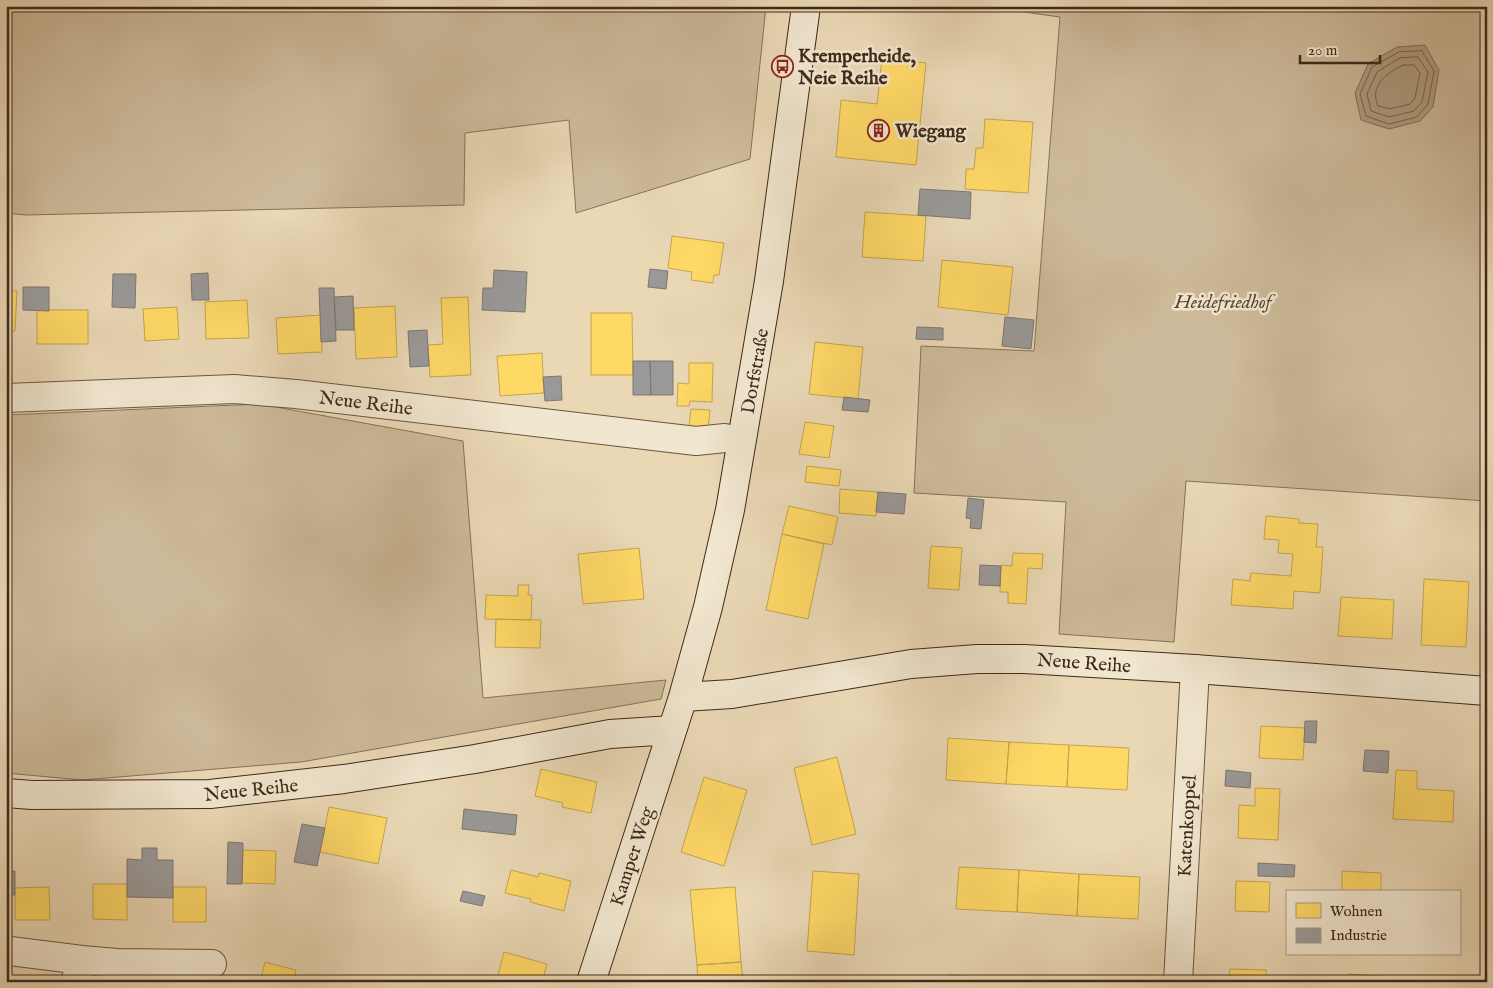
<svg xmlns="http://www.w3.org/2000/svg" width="1493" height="988" font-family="'IM FELL English',serif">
<rect width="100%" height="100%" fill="#ead8b5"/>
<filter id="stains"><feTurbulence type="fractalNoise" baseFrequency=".004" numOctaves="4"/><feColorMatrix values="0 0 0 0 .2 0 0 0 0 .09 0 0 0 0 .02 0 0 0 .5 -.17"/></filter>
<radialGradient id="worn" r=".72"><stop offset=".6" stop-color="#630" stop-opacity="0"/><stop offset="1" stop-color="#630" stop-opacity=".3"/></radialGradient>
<path fill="#cdba9a" stroke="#867259" d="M6 6H766L750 159 576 213 569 120 465 133 464 205 26 215 6 213Z
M980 6H1487V501L1186 481 1174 642 1059 634 1066 502 914 493 921 346 1034 351 1060 17Z
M259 404 463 441 483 698 666 680 661 699 301 762 82 780 6 773V415Z"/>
<path fill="#b09c80" stroke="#836e56" d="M1425 45 1439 70 1433 107 1420 121 1389 129 1361 120 1355 93 1368 64 1397 47Z"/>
<path fill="#ffd966" stroke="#c5a44f" d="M882 58 926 63 916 165 836 157 841 100 877 104Z
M985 119 1033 122 1028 193 965 189 966 169H974L976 148H983Z
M865 212 926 216 923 261 862 257Z
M672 236 724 243 719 275H714L713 283 691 280 692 272 668 268Z
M942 260 1013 267 1008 315 938 307Z
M6 290 17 291 15 331H6Z
M468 297 471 375 430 377 428 345 443 344 441 298Z
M247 300 249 338 206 339 205 302Z
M395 306 397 357 356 359 354 308Z
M177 307 179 339 145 341 143 309Z
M37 310H88V344H37Z
M591 313H632L633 375H591Z
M321 315 322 352 278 354 276 318Z
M815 342 863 347 858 399 809 394Z
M542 353 544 393 500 396 497 356Z
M689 363H713L712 402 690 401 689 406H677L678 383 689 384Z
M691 409 710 410 708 429 689 427Z
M805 422 834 426 829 458 799 454Z
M807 466 841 470 839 486 805 482Z
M840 489 878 492 876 516 839 513Z
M789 506 838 517 832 545 782 534Z
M1266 516 1299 519V523L1318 524 1316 547H1323L1320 593 1294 591 1293 609 1231 605 1233 579 1250 581 1251 573 1291 576 1293 554 1278 553 1279 540 1264 539Z
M782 534 824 544 808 619 766 610Z
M931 546 962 548 959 590 928 588Z
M639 548 644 599 583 604 578 554Z
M1013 553 1043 554 1042 569 1028 568 1026 604 1008 603V592H1000L1001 565 1012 566Z
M1424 579 1469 582 1466 647 1421 645Z
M518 585H529L528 595H532L531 620 485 619 486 595 518 596Z
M1341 597 1394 600 1392 639 1338 636Z
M496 619 541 620 540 648 495 647Z
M1261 726 1305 728 1303 760 1259 758Z
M948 738 1009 742 1006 784 946 780Z
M1009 742 1069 745 1067 787 1006 784Z
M1069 745 1129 748 1127 790 1067 787Z
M837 757 856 834 812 845 794 768Z
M541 769 597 782 591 813 562 807 563 803 535 796Z
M1396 770 1417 771V789L1454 791 1453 822 1393 819Z
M704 777 747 790 724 866 681 852Z
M1255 788 1280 789 1278 840 1238 838 1239 805 1255 806Z
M329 807 387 818 378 864 320 852Z
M243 850 276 851 275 884 242 883Z
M959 867 1019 870 1017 912 956 909Z
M511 870 538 877 539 873 571 881 564 911 530 902 531 899 505 893Z
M1019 870 1079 874 1077 916 1017 912Z
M813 871 859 874 854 955 807 951Z
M1342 871 1381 873V892H1342Z
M1079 874 1140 877 1138 919 1077 916Z
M1236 881 1270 882 1269 912 1235 911Z
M93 884H127V920L93 919Z
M49 887 50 920H15V888Z
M173 887H206V922H173Z
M735 887 741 962 697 965 690 890Z
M504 952 547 964 542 982H496Z
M265 962 296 970 294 982H260Z
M741 962 743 982H698L697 965Z
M1230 969 1266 970V982H1229Z
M1348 974 1382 976 1381 982H1347Z
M950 975 1019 979V982H949Z"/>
<path fill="#999" stroke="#7e7772" d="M920 189 971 192 970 219 918 215Z
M650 269 668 271 666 289 648 287Z
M494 270 527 272 525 312 482 310 483 288H493Z
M208 273 209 300H192L191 274Z
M113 274H136L135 308 112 307Z
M23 287H49V311L23 310Z
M319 288H334L336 341 321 342Z
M353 296 354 330H336L334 297Z
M1005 317 1034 320 1031 349 1002 346Z
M917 327 943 328V340L916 339Z
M427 330 429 366 410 367 408 331Z
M633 361H650L651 395H633Z
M650 361H673V395H651Z
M561 376 562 400 545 401 543 377Z
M844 397 870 400 868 412 842 410Z
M878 492 906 494 904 514 876 512Z
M968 498 984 500 981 529 970 528 971 519 966 518Z
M980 565 1001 566 1000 586 979 585Z
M1305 721H1317L1316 743 1304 742Z
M1365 750 1389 751 1388 773 1363 771Z
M1226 770 1251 773 1250 788 1225 786Z
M464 809 517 815 515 835 462 829Z
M302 824 325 828 317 866 294 862Z
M228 842 243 843 242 884H227Z
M142 848H157V860H173V898L127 897V859L142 860Z
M1258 863 1295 865 1294 877 1258 876Z
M6 871H15V895H6Z
M463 891 485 896 482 906 460 901Z"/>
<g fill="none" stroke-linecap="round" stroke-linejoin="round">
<path stroke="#78624c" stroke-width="1" d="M1422 51 1434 71 1428 104 1417 117 1389 124 1366 116 1360 94 1372 67 1399 52Z
M1418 57 1428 72 1422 102 1414 111 1389 117 1371 111 1367 94 1377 72 1400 58Z
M1403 65H1414L1420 73 1415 98 1410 104 1390 109 1378 106C1369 85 1387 73 1403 65Z"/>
<defs>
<path id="street" d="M6 398 234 389 296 394 696 441 725 438
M10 951 82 960
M75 982 82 960 117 963 212 964
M1178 982 1195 669"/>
<path id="secondary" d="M683 697 732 694 911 664 977 659H1024L1195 669 1487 691
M6 793 32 795 210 794 344 779 475 759 610 734 672 730
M591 982 683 697 708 607 730 510 769 281 806 6"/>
</defs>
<use href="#street" stroke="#6a553f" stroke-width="30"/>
<use href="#secondary" stroke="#3f2918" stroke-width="30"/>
<use href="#street" stroke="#f1e6cf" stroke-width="28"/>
<use href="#secondary" stroke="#f1e6cf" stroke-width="28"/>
</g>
<defs>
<symbol id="bus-ring" viewBox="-11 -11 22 22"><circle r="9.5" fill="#f1e6cf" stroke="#8f2418" stroke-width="1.5"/><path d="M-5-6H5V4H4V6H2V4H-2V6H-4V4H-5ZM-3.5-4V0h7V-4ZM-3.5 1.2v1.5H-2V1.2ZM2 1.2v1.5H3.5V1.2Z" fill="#8f2418"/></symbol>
<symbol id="building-ring" viewBox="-11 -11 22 22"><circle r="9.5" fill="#f1e6cf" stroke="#8f2418" stroke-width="1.5"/><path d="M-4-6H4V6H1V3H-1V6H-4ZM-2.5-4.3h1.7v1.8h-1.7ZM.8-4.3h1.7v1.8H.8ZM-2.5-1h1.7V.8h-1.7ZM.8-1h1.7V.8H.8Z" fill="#8f2418"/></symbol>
</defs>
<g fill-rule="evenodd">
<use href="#bus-ring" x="770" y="54" width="25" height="25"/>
<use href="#building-ring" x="866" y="118" width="25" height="25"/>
</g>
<g text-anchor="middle" stroke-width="5" stroke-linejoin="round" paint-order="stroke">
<g font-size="19" font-weight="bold" fill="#3f2918" stroke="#f1e6cf" text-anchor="start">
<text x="798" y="62">Kremperheide,<tspan x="798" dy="22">Neie Reihe</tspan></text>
<text x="895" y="137">Wiegang</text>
</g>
<g font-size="19" font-style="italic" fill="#5b4632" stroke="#f1e6cf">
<text x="1223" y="308">Heidefriedhof</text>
</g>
<g font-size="19" fill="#3f2918" stroke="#f1e6cf">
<text transform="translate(754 371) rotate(-80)" y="7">Dorfstraße</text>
<text transform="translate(366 402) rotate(7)" y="7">Neue Reihe</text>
<text transform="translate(1084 662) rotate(4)" y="7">Neue Reihe</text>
<text transform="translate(251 789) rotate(-6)" y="7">Neue Reihe</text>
<text transform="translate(1186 826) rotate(-87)" y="7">Katenkoppel</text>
<text transform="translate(631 856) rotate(-72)" y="7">Kamper Weg</text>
</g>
</g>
<rect width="1493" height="988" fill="none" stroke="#ead8b5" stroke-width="25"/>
<rect x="8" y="8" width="1478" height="973" fill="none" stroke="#3f2918" stroke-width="2.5"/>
<rect x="12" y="12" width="1468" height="963" fill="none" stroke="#3f2918"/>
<rect x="1286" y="890" width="175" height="65" fill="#f1e6cf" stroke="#aa9a86"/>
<rect x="1296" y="903" width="25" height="15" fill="#ffd966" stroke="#aa9a86"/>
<text x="1330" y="916" font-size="15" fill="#3f2918">Wohnen</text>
<rect x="1296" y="928" width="25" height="15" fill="#999999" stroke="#aa9a86"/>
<text x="1330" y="940" font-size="15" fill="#3f2918">Industrie</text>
<path d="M1300 55v8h80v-8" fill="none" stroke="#3f2918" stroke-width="2.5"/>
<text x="1308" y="55" font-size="15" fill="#3f2918" stroke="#f1e6cf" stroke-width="4" paint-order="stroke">20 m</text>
<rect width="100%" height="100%" filter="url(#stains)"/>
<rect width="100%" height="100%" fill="url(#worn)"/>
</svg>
